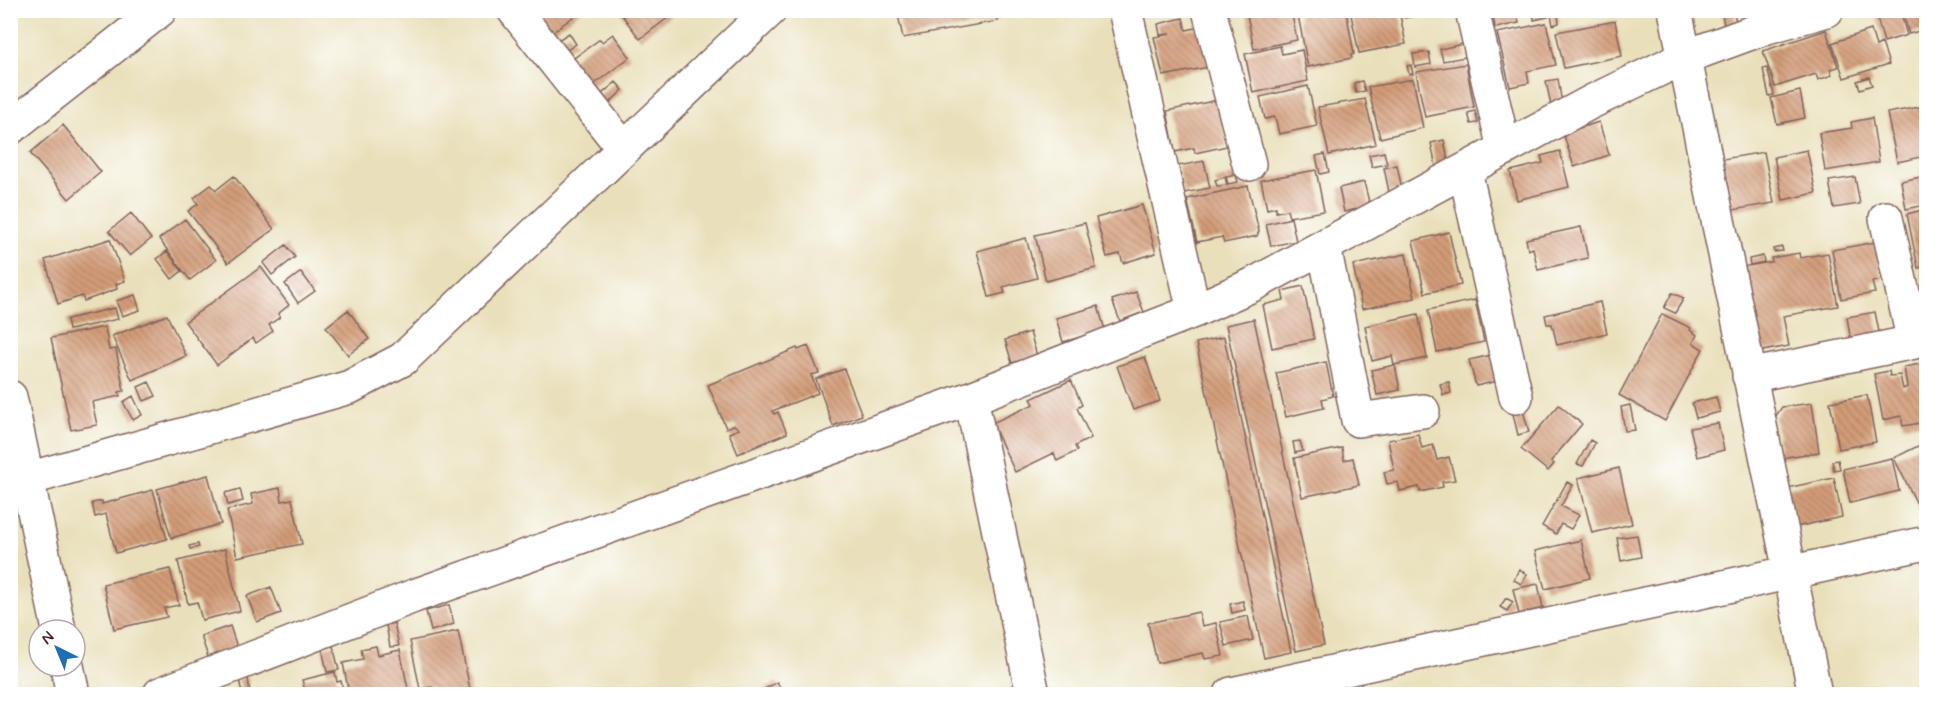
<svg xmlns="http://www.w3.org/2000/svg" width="1937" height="705" font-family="Mynerve,sans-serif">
<defs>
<pattern id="building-back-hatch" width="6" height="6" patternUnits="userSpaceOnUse" patternTransform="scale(1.5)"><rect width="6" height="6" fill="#d39c78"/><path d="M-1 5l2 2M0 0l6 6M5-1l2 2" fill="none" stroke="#ad7f63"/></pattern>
</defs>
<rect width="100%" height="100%" fill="#fff"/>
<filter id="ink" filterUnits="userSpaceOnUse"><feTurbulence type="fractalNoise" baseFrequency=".0167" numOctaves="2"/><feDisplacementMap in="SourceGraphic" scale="12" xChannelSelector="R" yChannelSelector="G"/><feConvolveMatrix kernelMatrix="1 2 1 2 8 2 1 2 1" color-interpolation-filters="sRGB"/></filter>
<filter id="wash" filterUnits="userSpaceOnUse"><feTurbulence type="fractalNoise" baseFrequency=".008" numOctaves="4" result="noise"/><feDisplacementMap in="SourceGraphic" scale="24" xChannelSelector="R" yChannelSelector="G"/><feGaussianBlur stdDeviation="1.35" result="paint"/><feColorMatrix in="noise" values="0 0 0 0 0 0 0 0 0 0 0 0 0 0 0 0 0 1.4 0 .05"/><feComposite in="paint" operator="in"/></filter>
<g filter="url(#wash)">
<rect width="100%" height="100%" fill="#e9e0bb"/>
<g id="blocks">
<path fill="url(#building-back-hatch)" d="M524 10H582L545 38Z
M618 10H678L640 39Z
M897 10H996L998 21 903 38Z
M1246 10H1291L1297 40 1254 49Z
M1318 10H1346L1354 54 1351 55 1352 58 1308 67 1298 15Z
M1350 10H1399L1406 44 1359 53Z
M1403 10H1437V12L1405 18Z
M1516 10 1519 23 1495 28 1493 15Z
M1533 10H1547L1548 17 1534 20Z
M1891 10H1900L1907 35 1884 42 1876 15Z
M1902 10H1926V29L1909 34Z
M1734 12 1736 22 1724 25 1722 14Z
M1558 14 1559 23 1553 25 1551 15Z
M1183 18 1186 30 1201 27 1209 67 1163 76 1154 37 1170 34 1160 35 1158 24Z
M1615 21 1622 56 1564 68 1556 32Z
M1546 23 1556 65 1527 71 1529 83 1510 87 1497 33Z
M1826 30 1838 67 1830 69 1832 75 1818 80 1816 74 1775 87 1763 51Z
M1871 30 1876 46 1882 43 1889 64 1844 78 1832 43Z
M569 33 576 44 555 58 547 47Z
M613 34 630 57 589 88 570 61 600 39 602 42Z
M1463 44 1466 57 1443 61 1440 49Z
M1280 46 1282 54 1302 50 1308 81 1253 93 1245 54Z
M1429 52 1431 64 1415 67 1413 54Z
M1466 64 1474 107 1425 117 1416 72Z
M1411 65 1413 74H1409L1407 66Z
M1767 68 1774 95 1769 96 1763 69Z
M1869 77 1872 85 1860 89 1857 81Z
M1413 79 1423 128 1380 138 1368 87Z
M1558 79 1562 104 1551 106 1546 81Z
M1362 81 1365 91 1356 93 1354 83Z
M616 82 623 90 604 108 597 98Z
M1308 86 1317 126 1279 134 1275 117 1265 119 1260 97Z
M1800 91 1805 118 1777 124 1771 98Z
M1365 99 1376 144 1329 155 1318 107Z
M1218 100 1227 146 1195 153 1194 148 1175 152 1167 111Z
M1925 106 1926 156 1897 162 1887 113Z
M1475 111 1478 123 1471 124 1468 113Z
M1872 118 1879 162 1825 171 1819 133 1852 128 1851 122Z
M1599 122 1609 155 1574 167 1563 133Z
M63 125 101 172 69 199 30 153Z
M1444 140 1449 164 1436 167 1431 143Z
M1807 150 1816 193 1783 200 1774 157Z
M1560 151 1569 187 1517 200 1510 171 1543 163 1541 156Z
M1384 152 1387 164 1372 167 1369 155Z
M1764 152 1774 203 1733 210 1723 159Z
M1325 154 1329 172 1320 174 1316 156Z
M1204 161 1210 188 1184 193 1178 166Z
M1397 165 1402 189 1389 192 1384 168Z
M1316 170 1324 211 1289 217 1287 210 1276 212V207L1267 209 1261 180Z
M1236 175 1238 182 1228 184 1226 177Z
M234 176 274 229 228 263 188 211 198 204 194 198 211 185 216 190Z
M1926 176V205L1906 209 1901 181Z
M1225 177 1227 185 1217 186 1215 180Z
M1855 177 1860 204 1834 208 1829 181Z
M1364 182 1370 206 1344 212 1339 188Z
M1248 186 1259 231 1257 236 1224 243 1222 237 1197 242 1187 199Z
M1142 205 1156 253 1123 263 1120 254 1107 257 1096 218Z
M1926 209V266L1918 268 1907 214Z
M131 213 151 239 130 256 109 231Z
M1291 218 1296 241 1271 246 1266 224Z
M185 219 216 260 190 280 159 239Z
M1085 223 1096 268 1046 281 1035 235Z
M1581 227 1588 258 1538 270 1533 248 1528 250 1526 239Z
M1449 232 1461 285 1425 293 1413 241Z
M1026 238 1037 278 1003 287 1005 293 989 297 977 251Z
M110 239 125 281 116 284 117 289 84 301 82 296 58 304 45 260Z
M1875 242 1882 280 1872 282 1875 293 1841 299 1832 250Z
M286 245 295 257 272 275 263 263Z
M1782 247 1783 251 1774 252 1773 249Z
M167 251 182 271 172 279 157 259Z
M1799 253 1800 258 1828 253 1838 306 1783 316 1789 346 1757 352 1741 267 1772 262 1771 258Z
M1406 254 1415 298 1362 309 1353 265Z
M1763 256 1764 262 1750 265 1749 259Z
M261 267 289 305 278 314 280 317 269 325 273 331 256 343 253 338 217 365 185 322Z
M301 272 315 291 298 303 285 284Z
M1922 273H1926V292H1925Z
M1303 286 1314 339 1272 348 1263 305 1284 300 1282 291Z
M1136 292 1144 312 1120 321 1112 300Z
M1672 293 1684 298 1675 313 1664 308Z
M135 295 140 310 122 316 116 301Z
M1475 300 1484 342 1437 352 1428 310Z
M1600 302 1607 333 1557 345 1552 324H1547L1545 315Z
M1098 306 1105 330 1063 342 1056 318Z
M115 308 118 319 69 330 67 319Z
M348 310 369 339 348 355 326 327Z
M1875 312 1880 337 1851 342 1847 317Z
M1418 314 1427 358 1394 365 1392 356 1372 361 1365 326Z
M1662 314 1691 328 1690 330 1697 335 1693 343 1703 349 1665 421 1619 395Z
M167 315 186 356 132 380 112 336Z
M1254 319 1324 645 1296 651 1226 325Z
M105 327 109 350 116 349 124 391 119 392 120 396 92 402 97 425 71 430 51 338Z
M1030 332 1037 356 1012 363 1005 340Z
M1224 337 1291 652 1264 658 1196 343Z
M808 346 819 373 811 375 818 393 772 411 774 414 778 412 787 433 738 454 729 433 739 429 734 425 726 428 708 385 797 348 798 350Z
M1496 354 1502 380 1476 386 1469 360Z
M1145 357 1160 401 1133 410 1117 366Z
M1326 362 1333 396 1322 399 1324 408 1286 417 1276 373Z
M1926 363V422L1903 426 1901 416 1883 420 1874 374 1889 371 1890 376 1900 375 1903 389 1907 387 1904 367Z
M1395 365 1400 390 1377 395 1371 370Z
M844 369 862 415 833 426 816 379Z
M1071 380 1082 405 1077 408 1091 438 1075 446 1077 451 1057 461 1054 453 1015 472 992 423 1034 404 1031 399Z
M149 382 156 396 144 401 138 387Z
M1449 382 1451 393 1443 395 1440 384Z
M1867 395 1876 442 1839 449 1830 402Z
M133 396 142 415 133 420 123 402Z
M1716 397 1720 412 1696 418 1692 403Z
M1812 403 1819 452 1781 458 1775 417 1782 407Z
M1559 405 1582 424 1551 461 1554 464 1548 471 1521 449Z
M1630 405 1635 430 1625 431 1621 407Z
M1522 407 1529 432 1518 435 1512 410Z
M1718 423 1724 450 1697 457 1690 428Z
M1418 434 1422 448 1433 445 1437 460 1449 457 1455 480 1442 482 1443 487 1420 492 1419 487 1400 491 1398 482 1387 484 1384 472 1394 470 1388 440Z
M1590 440 1595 443 1583 466 1577 464Z
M1300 441 1303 451 1295 453 1293 442Z
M1926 442V501L1918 506 1894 458Z
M1342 448 1344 460 1353 458 1359 485 1302 497 1294 458Z
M1892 458 1899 491 1850 503 1843 469Z
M1838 460 1840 469 1834 470 1832 461Z
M1619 468 1632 524 1592 533 1578 478Z
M208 475 221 524 171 538 157 489Z
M1834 478 1842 517 1791 528 1782 489Z
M1567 482 1573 485 1561 506 1579 515 1571 529 1561 524 1556 534 1542 526Z
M280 488 282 501 292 499 302 544 237 557 227 510 253 504 251 494Z
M240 489 243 501 228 505 225 493Z
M153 490 167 539 116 553 106 514 95 517 92 503 102 501V504Z
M1637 535 1641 557 1621 561 1617 538Z
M1581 540 1590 578 1545 589 1535 551Z
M198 544 199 547 190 549 189 546Z
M225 549 240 611 202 620 197 602 188 604 178 561Z
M170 569 179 605 164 608 167 617 114 629 103 584Z
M1519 569 1527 575 1521 584 1514 580Z
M1538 584 1543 608 1519 614 1513 589Z
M271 587 281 613 257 622 247 596Z
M1506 598 1513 602 1507 611 1500 607Z
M1243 601 1245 610 1232 613 1230 604Z
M449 605 454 624 431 631 426 611Z
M1199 612 1202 626 1216 623 1223 656 1205 659 1203 653 1157 663 1148 623Z
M1248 616 1253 640 1226 646 1220 622Z
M394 623 399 646 390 647 386 625Z
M230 626 237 647 208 657 201 636Z
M458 631 471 694H434L432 687 420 689 410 641Z
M333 646 339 670 327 672 322 648Z
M376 646 378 655 400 650 409 694H349L343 663 363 659 361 649Z
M335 672 337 682 341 681 344 694H306L302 680Z
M248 677 250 694H242L239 679Z
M777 682 784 694H756Z"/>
</g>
</g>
<g filter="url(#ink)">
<use href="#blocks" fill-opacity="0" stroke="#82635d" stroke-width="1.5"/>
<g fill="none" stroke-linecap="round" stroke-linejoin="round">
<defs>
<path id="minor" d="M514 10 624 149
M1125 10 1194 311
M1209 10 1249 164
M1472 10 1504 149
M1675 10 1815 694
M10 128 160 10
M1465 171 1516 397
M1324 246 1358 420 1423 411
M1749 376 1914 342 1886 218
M971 398 1033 694
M28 479 350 387 403 359 770 10
M160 694 414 596 971 398 1194 311 1252 285 1591 102 1685 57 1767 27 1827 10
M1231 694 1926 543"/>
<path id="tertiary" d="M10 397 59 630
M67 666 73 694"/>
</defs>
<use href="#minor" stroke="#82635d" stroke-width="36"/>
<use href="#tertiary" stroke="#82635d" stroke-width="36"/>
<use href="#minor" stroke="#fff" stroke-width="33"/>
<use href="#tertiary" stroke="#fff" stroke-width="33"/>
</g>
</g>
<rect width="1937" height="705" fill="none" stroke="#fff" stroke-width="36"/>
<g transform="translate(57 648) rotate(317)"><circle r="28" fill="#ffffff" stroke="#b7a5aa" stroke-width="1.5"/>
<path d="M0-4.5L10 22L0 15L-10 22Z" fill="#1f6fb2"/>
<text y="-9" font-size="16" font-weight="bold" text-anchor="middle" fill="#4a1f2b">N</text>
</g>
</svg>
